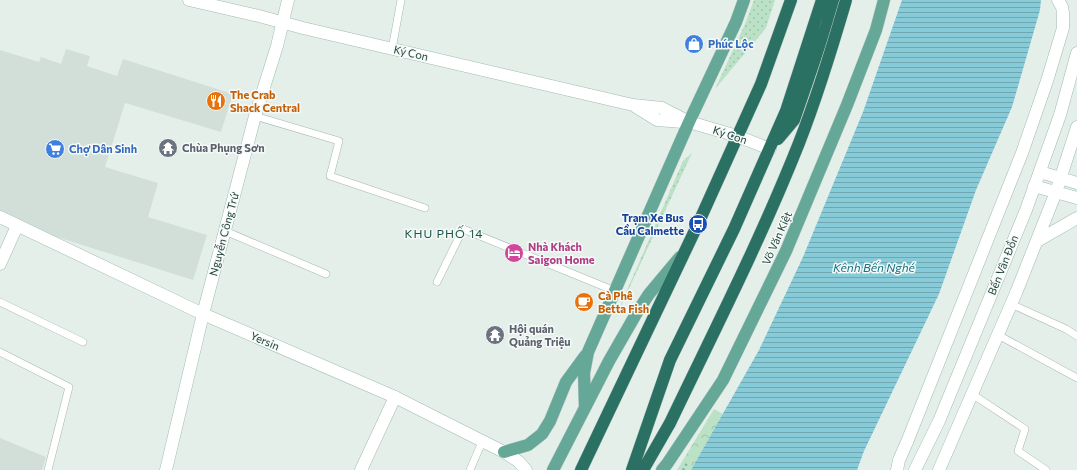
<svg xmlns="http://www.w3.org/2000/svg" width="1077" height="470" font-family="Commissioner,sans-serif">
<defs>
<pattern id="grass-dots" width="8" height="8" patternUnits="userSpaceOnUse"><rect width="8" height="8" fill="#bbe1c6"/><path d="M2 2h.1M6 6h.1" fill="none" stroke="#a0c2ab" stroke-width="1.8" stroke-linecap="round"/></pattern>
<pattern id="park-crowns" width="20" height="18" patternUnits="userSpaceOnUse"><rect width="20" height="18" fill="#bbe1c6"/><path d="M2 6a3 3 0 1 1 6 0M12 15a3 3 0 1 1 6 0" fill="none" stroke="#a0c2ab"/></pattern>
<pattern id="water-rules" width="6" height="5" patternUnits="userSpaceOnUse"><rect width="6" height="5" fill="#88cbd8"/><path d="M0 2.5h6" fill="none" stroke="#6fa6b0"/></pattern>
</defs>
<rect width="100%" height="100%" fill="#e4efea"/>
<path fill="#d2dfd9" d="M66 49 90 56 87 66 117 76 123 59 233 94 221 132 125 103 105 167 158 183 148 217 207 235 193 280 0 219V50L39 62 41 57 61 64Z
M0 438 46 457 42 470H0Z"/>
<path fill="url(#grass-dots)" d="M754 0H775L766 28 715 89 745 24Z
M692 153 612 325 683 161Z"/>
<path fill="url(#park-crowns)" d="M714 409 723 414 691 470H677Z"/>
<path fill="url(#water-rules)" d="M902 0H1041L1040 10 1012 107 976 190 939 294 864 451 857 470H691L759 350 803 257 863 112Z"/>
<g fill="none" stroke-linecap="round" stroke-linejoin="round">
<defs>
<path id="lane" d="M392 49 401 0
M255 116 339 141 330 176 425 208
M225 231 326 274
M437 282 463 229 615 291
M0 302 83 342
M1011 304 1066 329 1077 336
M998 335 1077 378
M0 352 69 387 48 470
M972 394 1025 429 1018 451 1046 470
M470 470 482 442"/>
<path id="street" d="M0 264 17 226
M361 470 395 397"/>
<path id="secondary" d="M189 0 259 16 303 28 633 105 662 108 689 122 737 136 770 149
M636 107 657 120 683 122
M1040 172 1077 183
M1034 186 1077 198
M0 217 203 314 395 397 504 452 518 461 526 470
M1037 241 1077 218
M166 470 203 314 255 116 277 46 288 0
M897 470 899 460 907 442 1022 153 1047 81 1063 28V13L1062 7 1058 0
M915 470 939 421 1026 210 1060 115 1077 53
M939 470 1016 293 1056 192 1077 127"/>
<path id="primary" d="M585 408 584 373 588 352 689 122 736 22 744 0
M504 452 528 445 542 434 550 421 566 382 585 356
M553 470 609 361 636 314 649 294 680 257
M662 470 667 464 723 380 786 251 847 105 876 30 884 0"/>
<path id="highway" d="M778 139 794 120 827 24 834 0
M581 470 698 224 761 84 791 0
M632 470 670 360 734 229 786 111 822 0
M643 470 670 423"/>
</defs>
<use href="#lane" stroke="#a6b8b1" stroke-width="8"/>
<use href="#street" stroke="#a6b8b1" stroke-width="13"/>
<use href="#secondary" stroke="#a1bbb2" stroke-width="13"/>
<use href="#primary" stroke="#c1cac8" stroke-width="13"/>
<use href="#highway" stroke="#c1cac8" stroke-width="13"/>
<path stroke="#82b5a5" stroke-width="2.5" stroke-dasharray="2 3" stroke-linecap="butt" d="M683 470 687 463"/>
<use href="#lane" stroke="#fff" stroke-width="7"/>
<use href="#street" stroke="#fff" stroke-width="12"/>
<use href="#secondary" stroke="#fff" stroke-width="12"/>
<use href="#primary" stroke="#65a897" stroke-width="12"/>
<use href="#highway" stroke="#2a7163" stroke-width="12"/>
<defs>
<path id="highway-bridge" d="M670 423C714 331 761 239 799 143 817 97 832 48 846 0"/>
</defs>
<use href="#highway-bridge" stroke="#c1cac8" stroke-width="13" stroke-linecap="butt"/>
<use href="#highway-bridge" stroke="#2a7163" stroke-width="12"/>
</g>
<defs>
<symbol id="shop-disc" viewBox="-11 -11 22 22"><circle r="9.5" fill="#3f7fe0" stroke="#f5faf8"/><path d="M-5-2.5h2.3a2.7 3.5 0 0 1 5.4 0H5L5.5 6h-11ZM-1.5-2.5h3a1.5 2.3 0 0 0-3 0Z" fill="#fff"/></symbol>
<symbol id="restaurant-disc" viewBox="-11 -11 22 22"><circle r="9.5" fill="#e8710a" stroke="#f5faf8"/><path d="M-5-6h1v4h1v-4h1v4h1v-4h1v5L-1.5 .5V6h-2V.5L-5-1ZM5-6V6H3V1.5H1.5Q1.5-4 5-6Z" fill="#fff"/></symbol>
<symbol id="temple-disc" viewBox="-11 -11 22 22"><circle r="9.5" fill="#6b7280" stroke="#f5faf8"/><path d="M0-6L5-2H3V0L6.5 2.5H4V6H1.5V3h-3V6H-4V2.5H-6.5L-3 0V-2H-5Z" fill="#fff"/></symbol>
<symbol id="supermarket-disc" viewBox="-11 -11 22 22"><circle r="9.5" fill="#3f7fe0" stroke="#f5faf8"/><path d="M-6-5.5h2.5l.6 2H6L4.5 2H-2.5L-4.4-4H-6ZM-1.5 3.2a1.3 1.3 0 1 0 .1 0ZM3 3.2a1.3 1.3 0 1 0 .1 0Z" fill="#fff"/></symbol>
<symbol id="bus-disc" viewBox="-11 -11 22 22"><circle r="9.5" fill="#1a4fb4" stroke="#f5faf8"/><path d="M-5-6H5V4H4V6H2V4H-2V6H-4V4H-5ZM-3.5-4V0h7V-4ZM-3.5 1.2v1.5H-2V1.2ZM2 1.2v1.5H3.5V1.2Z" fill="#fff"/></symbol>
<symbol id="hotel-disc" viewBox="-11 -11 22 22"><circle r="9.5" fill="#d1479c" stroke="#f5faf8"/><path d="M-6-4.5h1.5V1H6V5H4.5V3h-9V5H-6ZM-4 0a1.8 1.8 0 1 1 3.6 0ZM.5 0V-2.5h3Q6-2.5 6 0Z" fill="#fff"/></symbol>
<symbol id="cafe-disc" viewBox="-11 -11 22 22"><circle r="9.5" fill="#e8710a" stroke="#f5faf8"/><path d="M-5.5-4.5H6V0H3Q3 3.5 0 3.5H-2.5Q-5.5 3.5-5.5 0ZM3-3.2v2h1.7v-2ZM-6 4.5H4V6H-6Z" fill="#fff"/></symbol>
</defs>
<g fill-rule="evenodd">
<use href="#shop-disc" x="683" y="33" width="22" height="22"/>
<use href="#restaurant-disc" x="205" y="90" width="22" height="22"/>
<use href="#temple-disc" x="157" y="137" width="22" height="22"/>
<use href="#supermarket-disc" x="44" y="138" width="22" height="22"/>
<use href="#bus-disc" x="687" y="213" width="22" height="22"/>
<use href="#hotel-disc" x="503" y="242" width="22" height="22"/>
<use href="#cafe-disc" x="573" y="291" width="22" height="22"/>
<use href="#temple-disc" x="484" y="324" width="22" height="22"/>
</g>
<g text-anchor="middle" stroke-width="3" stroke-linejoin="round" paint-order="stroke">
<g font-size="11" font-weight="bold" fill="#366cbe" stroke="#f5faf8" text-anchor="start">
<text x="708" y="48">Phúc Lộc</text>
<text x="69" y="153">Chợ Dân Sinh</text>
</g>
<g font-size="11" fill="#214239" stroke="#f5faf8">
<text transform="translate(411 53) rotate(13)" y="4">Ký Con</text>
<text transform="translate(730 135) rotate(18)" y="4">Ký Con</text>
<text transform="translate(224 234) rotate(-75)" y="4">Nguyễn Công Trứ</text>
<text transform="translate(777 238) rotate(-66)" y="4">Võ Văn Kiệt</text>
<text transform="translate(1003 265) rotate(-68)" y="4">Bến Vân Đồn</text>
<text transform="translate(265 341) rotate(23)" y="4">Yersin</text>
</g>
<g font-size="11" font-weight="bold" fill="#c56008" stroke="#f5faf8" text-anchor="start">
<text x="230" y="99">The Crab<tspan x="230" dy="13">Shack Central</tspan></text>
<text x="598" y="300">Cà Phê<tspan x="598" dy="13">Betta Fish</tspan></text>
</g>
<g font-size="11" font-weight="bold" fill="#5b616d" stroke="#f5faf8" text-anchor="start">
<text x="182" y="152">Chùa Phụng Sơn</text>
<text x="509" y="333">Hội quán<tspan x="509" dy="13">Quảng Triệu</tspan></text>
</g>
<g font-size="11" font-weight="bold" fill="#164399" stroke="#f5faf8" text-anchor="end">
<text x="684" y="222">Trạm Xe Bus<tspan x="684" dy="13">Cầu Calmette</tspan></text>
</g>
<g font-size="11" font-weight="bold" fill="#b23c85" stroke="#f5faf8" text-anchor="start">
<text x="528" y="251">Nhà Khách<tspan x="528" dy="13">Saigon Home</tspan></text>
</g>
<g font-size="12" letter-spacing="1" fill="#1b5648" stroke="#f5faf8">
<text x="444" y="238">KHU PHỐ 14</text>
</g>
<g font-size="12" font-style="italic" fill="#167184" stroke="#f5faf8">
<text x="874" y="272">Kênh Bến Nghé</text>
</g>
</g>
</svg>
